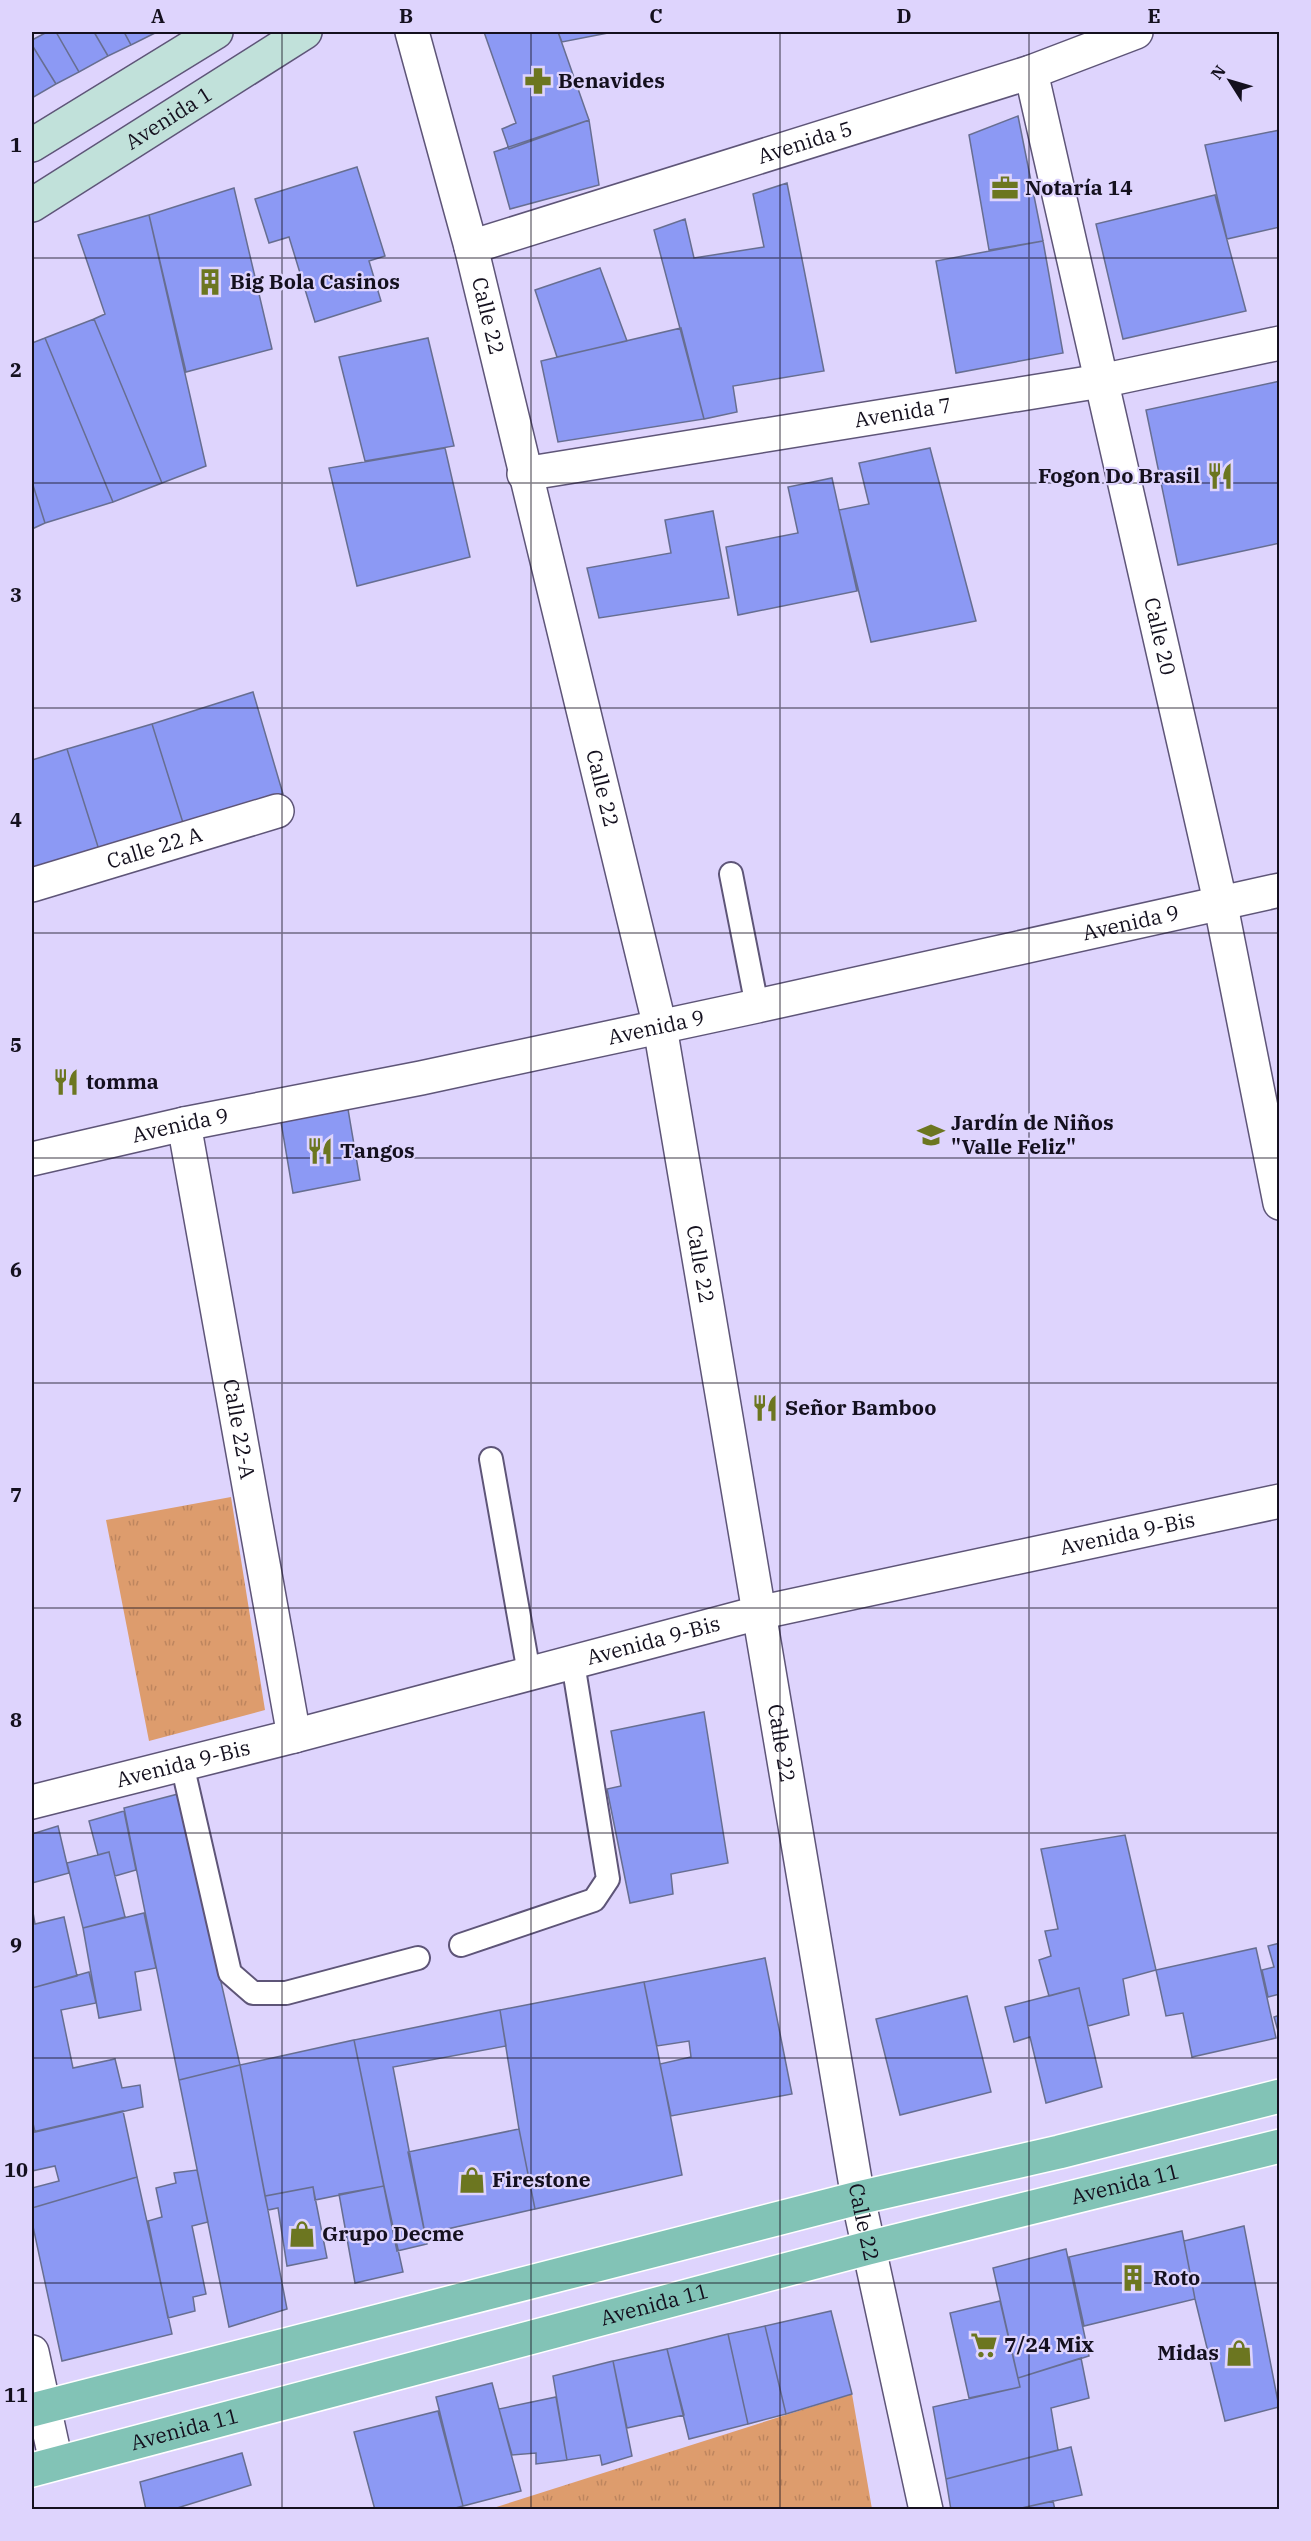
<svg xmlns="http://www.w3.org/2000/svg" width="1311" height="2541" font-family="'IBM Plex Serif',serif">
<defs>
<pattern id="grass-tufts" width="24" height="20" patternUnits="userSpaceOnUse" patternTransform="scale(1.5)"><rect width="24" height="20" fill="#dd9c6d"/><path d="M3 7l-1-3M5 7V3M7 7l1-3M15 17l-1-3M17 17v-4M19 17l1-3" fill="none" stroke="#bd855e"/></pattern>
</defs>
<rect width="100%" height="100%" fill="#ded4fd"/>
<path fill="url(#grass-tufts)" d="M231 1497 265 1710 149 1741 106 1520Z
M852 2394 872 2509 487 2510Z"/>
<path fill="#8c99f4" stroke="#676e91" stroke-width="1.5" d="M47 32H56L79 72 56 84 32 45V40Z
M56 32H94L108 56 79 72Z
M94 32H124L131 45 108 56Z
M124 32H157L131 45Z
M484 32H558L589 120 509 149 502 129 516 123Z
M558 32H613L562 42Z
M32 45 56 84 32 98Z
M1018 116 1043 241 989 250 969 135Z
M589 120 599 185 510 209 494 152Z
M1280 130V227L1227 239 1205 145Z
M357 167 385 256 369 261 381 301 315 322 289 237 269 243 255 199Z
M787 183 824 371 733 386 737 412 704 419 654 230 685 219 694 258 764 247 753 194Z
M234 188 272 349 186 372 149 215Z
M1215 195 1246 311 1123 339 1096 224Z
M149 215 206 466 162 483 94 319 105 314 78 235Z
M1043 241 1063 353 956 373 936 261Z
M600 268 627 341 557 357 535 290Z
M94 319 162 483 113 502 45 338Z
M681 328 704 419 558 442 541 361Z
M45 338 113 502 45 523 32 482V343Z
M428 338 454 446 365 461 339 357Z
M1280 381V543L1178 565 1146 410Z
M445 448 470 557 357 586 329 468Z
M930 448 976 621 871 642 839 510 869 504 859 463Z
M832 478 857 591 738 615 726 547 798 533 788 487Z
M32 482 45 523 32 529Z
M713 511 729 598 599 618 587 568 671 553 665 520Z
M253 692 283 794 184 826 152 724Z
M152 724 184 826 100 853 67 749Z
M67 749 100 853 32 874V760Z
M348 1109 360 1180 293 1193 281 1122Z
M704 1712 728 1863 671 1874 673 1894 630 1903 607 1789 621 1786 611 1731Z
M178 1794 240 2065 179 2080 124 1808Z
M124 1811 136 1870 115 1876 109 1852 98 1855 89 1821Z
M58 1826 69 1873 32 1883V1834Z
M1125 1835 1156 1970 1123 1979 1129 2015 1088 2026 1079 1988 1049 1996 1039 1960 1051 1956 1045 1931 1058 1929 1041 1849Z
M109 1852 125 1917 83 1928 67 1863Z
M32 1907 35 1924 64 1917 77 1976 32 1988Z
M144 1913 156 1968 135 1972 141 2010 99 2018 83 1928Z
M1280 1943V1994L1268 1997 1262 1970 1274 1967 1268 1946Z
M1256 1948 1276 2038 1192 2057 1183 2013 1166 2016 1156 1970Z
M765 1958 792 2094 671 2116 660 2064 691 2057 689 2041 657 2046 644 1982Z
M89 1972 96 2003 61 2010 73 2068 115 2059 122 2088 140 2085 143 2107 35 2132 32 2119V1988Z
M644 1982 682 2175 535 2209 519 2129 500 2010Z
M1079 1988 1102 2087 1046 2103 1030 2037 1014 2042 1005 2007Z
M967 1996 991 2092 900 2115 876 2019Z
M500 2010 506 2046 393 2067 427 2244 397 2251 354 2040Z
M1280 2015V2038L1274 2017Z
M354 2040 384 2186 315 2200 313 2187 265 2196 240 2065Z
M240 2065 287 2309 229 2327 179 2080Z
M123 2111 137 2177 32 2208V2188L59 2181 55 2166 32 2171V2132Z
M519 2129 535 2209 425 2234 408 2152Z
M197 2170 208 2222 192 2226 206 2294 193 2297 195 2311 168 2318 148 2221 162 2217 156 2188 176 2183 174 2173Z
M137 2177 172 2334 62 2361 32 2222V2208Z
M384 2186 403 2272 355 2283 339 2194Z
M313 2187 327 2258 287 2266 278 2208 268 2210 265 2196Z
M1244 2226 1279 2407 1225 2421 1195 2299 1184 2241Z
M1182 2231 1195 2299 1084 2326 1069 2257Z
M1066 2249 1089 2356 1018 2378 993 2268Z
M1000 2301 1020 2387 969 2398 950 2313Z
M831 2311 852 2394 786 2414 765 2326Z
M765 2326 786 2414 748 2424 728 2334Z
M728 2334 748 2424 689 2439 667 2349Z
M667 2349 684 2415 627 2428 613 2361Z
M1081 2358 1089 2398 1051 2408 1058 2450 946 2479 933 2407 1020 2387 1018 2378Z
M613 2361 632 2456 602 2465 600 2455 567 2460 553 2376Z
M492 2383 521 2491 463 2506 436 2397Z
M556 2397 567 2460 536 2464V2453L512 2455 499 2409Z
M438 2411 463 2506 448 2510H375L354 2432Z
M1071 2447 1082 2495 1013 2510H951L946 2479Z
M242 2453 251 2485 171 2510H146L140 2482Z
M1053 2501 1055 2510H1013Z"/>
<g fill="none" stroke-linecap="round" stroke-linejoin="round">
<defs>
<path id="service" d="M731 874 757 1006
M491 1459 529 1673
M182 1764 230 1973 253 1993H286L418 1958
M461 1945 594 1900 608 1879 573 1663"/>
<g id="minor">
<path id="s1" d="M412 32 471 247 660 1027 858 2198 926 2510"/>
<path id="s2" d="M1031 72 1220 901 1280 1203"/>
<path id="s3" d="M471 247 1031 72 1136 32"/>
<path id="s4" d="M524 474 1101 381 1280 343"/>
<path id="s5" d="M32 885 277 811"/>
<path id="s6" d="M184 1124 294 1736"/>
<path id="s7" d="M32 1159 184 1124 421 1078 757 1006 1280 890"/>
<path id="s8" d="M32 1802 294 1736 758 1613 1280 1501"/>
<path d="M32 2352 56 2462"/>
</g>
<g id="secondary">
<path d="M32 145 216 32"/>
<path id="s9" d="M32 205 305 32"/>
</g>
<g id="primary">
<path d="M32 2410 858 2198 1059 2152 1280 2096"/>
<path id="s10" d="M32 2470 868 2248 1280 2146"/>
</g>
</defs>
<use href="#service" stroke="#5e5578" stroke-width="26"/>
<use href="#minor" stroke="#5e5578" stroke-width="36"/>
<use href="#secondary" stroke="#5e5578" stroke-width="36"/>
<use href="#primary" stroke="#fff" stroke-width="36"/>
<use href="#service" stroke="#fff" stroke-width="22"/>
<use href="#minor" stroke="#fff" stroke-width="33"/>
<use href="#secondary" stroke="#c1e1da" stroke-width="33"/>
<use href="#primary" stroke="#82c3b6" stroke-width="33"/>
</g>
<path fill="none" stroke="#14101e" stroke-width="1.5" stroke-opacity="0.55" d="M282 32V2510M531 32V2510M780 32V2510M1029 32V2510M32 258H1280M32 483H1280M32 708H1280M32 933H1280M32 1158H1280M32 1383H1280M32 1608H1280M32 1833H1280M32 2058H1280M32 2283H1280"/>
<defs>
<symbol id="pharmacy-bare" viewBox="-9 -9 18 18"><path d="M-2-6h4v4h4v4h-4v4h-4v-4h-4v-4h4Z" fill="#6c7620" stroke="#ded4fd" stroke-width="2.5" paint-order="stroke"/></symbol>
<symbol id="office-bare" viewBox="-9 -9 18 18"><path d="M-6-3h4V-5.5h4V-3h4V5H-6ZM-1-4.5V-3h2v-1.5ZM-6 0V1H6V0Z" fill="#6c7620" stroke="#ded4fd" stroke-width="2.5" paint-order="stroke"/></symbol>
<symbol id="building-bare" viewBox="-9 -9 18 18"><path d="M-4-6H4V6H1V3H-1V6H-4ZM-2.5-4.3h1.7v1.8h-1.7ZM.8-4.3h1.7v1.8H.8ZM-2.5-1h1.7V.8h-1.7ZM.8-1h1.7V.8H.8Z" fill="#6c7620" stroke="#ded4fd" stroke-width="2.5" paint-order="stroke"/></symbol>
<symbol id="restaurant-bare" viewBox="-9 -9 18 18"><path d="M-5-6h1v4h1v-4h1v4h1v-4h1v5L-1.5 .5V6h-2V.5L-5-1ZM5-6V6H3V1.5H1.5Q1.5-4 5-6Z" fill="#6c7620" stroke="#ded4fd" stroke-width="2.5" paint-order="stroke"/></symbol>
<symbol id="school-bare" viewBox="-9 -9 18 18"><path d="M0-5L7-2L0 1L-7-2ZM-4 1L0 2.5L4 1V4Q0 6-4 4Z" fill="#6c7620" stroke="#ded4fd" stroke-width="2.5" paint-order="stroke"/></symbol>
<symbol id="shop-bare" viewBox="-9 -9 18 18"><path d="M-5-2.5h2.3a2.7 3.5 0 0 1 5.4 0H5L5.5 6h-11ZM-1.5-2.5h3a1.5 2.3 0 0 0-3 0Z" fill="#6c7620" stroke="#ded4fd" stroke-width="2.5" paint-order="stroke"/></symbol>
<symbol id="supermarket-bare" viewBox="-9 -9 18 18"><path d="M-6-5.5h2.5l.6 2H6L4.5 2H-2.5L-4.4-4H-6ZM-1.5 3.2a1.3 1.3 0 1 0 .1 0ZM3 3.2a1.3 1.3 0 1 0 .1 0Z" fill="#6c7620" stroke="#ded4fd" stroke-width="2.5" paint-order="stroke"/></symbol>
</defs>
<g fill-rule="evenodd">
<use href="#pharmacy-bare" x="519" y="62" width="38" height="38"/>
<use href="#office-bare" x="986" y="169" width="38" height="38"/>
<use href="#building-bare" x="191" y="263" width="38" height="38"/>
<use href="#restaurant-bare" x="1201" y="457" width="38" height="38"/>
<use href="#restaurant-bare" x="47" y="1063" width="38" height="38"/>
<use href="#school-bare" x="912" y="1116" width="38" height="38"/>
<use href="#restaurant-bare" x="301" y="1132" width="38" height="38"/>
<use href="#restaurant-bare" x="746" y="1389" width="38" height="38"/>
<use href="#shop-bare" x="453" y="2161" width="38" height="38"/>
<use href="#shop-bare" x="283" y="2215" width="38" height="38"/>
<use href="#building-bare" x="1114" y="2259" width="38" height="38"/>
<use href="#supermarket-bare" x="965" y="2326" width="38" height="38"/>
<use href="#shop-bare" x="1220" y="2334" width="38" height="38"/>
</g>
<g text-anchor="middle" stroke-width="4.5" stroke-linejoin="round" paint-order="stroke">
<g font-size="21" font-weight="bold" fill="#14101e" stroke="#ded4fd" text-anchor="start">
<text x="558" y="88">Benavides</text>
<text x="1025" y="195">Notaría 14</text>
<text x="230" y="289">Big Bola Casinos</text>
<text x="1200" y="483" text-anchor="end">Fogon Do Brasil</text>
<text x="86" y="1089">tomma</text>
<text x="951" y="1130">Jardín de Niños<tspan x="951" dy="24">"Valle Feliz"</tspan></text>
<text x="340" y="1158">Tangos</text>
<text x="785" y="1415">Señor Bamboo</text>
<text x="492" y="2187">Firestone</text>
<text x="322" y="2241">Grupo Decme</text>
<text x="1153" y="2285">Roto</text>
<text x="1004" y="2352">7/24 Mix</text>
<text x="1219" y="2360" text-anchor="end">Midas</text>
</g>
<g font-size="21" fill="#14101e" stroke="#ded4fd">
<text dy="7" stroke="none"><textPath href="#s9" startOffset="162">Avenida 1</textPath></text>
<text dy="7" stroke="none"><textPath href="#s3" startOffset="350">Avenida 5</textPath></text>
<text dy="7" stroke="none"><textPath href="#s1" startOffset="294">Calle 22</textPath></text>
<text dy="7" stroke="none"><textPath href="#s4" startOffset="384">Avenida 7</textPath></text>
<text dy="7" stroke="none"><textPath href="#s2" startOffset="579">Calle 20</textPath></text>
<text dy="7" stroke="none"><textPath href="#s1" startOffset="780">Calle 22</textPath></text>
<text dy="7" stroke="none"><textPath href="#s5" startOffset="128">Calle 22 A</textPath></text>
<text dy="7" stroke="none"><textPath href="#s7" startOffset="1124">Avenida 9</textPath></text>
<text dy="7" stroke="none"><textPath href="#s7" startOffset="638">Avenida 9</textPath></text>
<text dy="7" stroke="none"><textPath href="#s7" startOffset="152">Avenida 9</textPath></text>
<text dy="7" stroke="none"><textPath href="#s1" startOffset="1266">Calle 22</textPath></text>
<text dy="7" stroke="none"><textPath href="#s6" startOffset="310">Calle 22-A</textPath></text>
<text dy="7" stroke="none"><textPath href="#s8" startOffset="1128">Avenida 9-Bis</textPath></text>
<text dy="7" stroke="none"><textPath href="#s8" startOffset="642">Avenida 9-Bis</textPath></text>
<text dy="7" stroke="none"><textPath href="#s1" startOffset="1752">Calle 22</textPath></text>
<text dy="7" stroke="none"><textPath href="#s8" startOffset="156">Avenida 9-Bis</textPath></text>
<text dy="7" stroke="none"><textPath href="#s10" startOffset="1130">Avenida 11</textPath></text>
<text dy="7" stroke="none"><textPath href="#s1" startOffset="2238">Calle 22</textPath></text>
<text dy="7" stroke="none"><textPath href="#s10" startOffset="644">Avenida 11</textPath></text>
<text dy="7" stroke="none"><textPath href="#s10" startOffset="158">Avenida 11</textPath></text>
</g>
</g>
<rect width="1311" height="2541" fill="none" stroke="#ded4fd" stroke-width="66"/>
<g transform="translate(1230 81) rotate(307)" stroke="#ded4fd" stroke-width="4.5" paint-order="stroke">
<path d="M0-4.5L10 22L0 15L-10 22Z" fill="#14101e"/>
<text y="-9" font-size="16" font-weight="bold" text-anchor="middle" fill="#14101e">N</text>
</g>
<rect x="33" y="33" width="1245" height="2475" fill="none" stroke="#14101e" stroke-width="2"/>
<g font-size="20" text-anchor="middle" font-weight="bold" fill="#14101e">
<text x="158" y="23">A</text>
<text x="406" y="23">B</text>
<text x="656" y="23">C</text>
<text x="904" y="23">D</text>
<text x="1154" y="23">E</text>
<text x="16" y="152">1</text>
<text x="16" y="377">2</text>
<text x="16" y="602">3</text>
<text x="16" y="827">4</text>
<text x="16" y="1052">5</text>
<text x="16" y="1277">6</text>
<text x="16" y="1502">7</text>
<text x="16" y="1727">8</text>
<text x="16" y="1952">9</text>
<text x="16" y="2177">10</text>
<text x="16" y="2402">11</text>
</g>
</svg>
